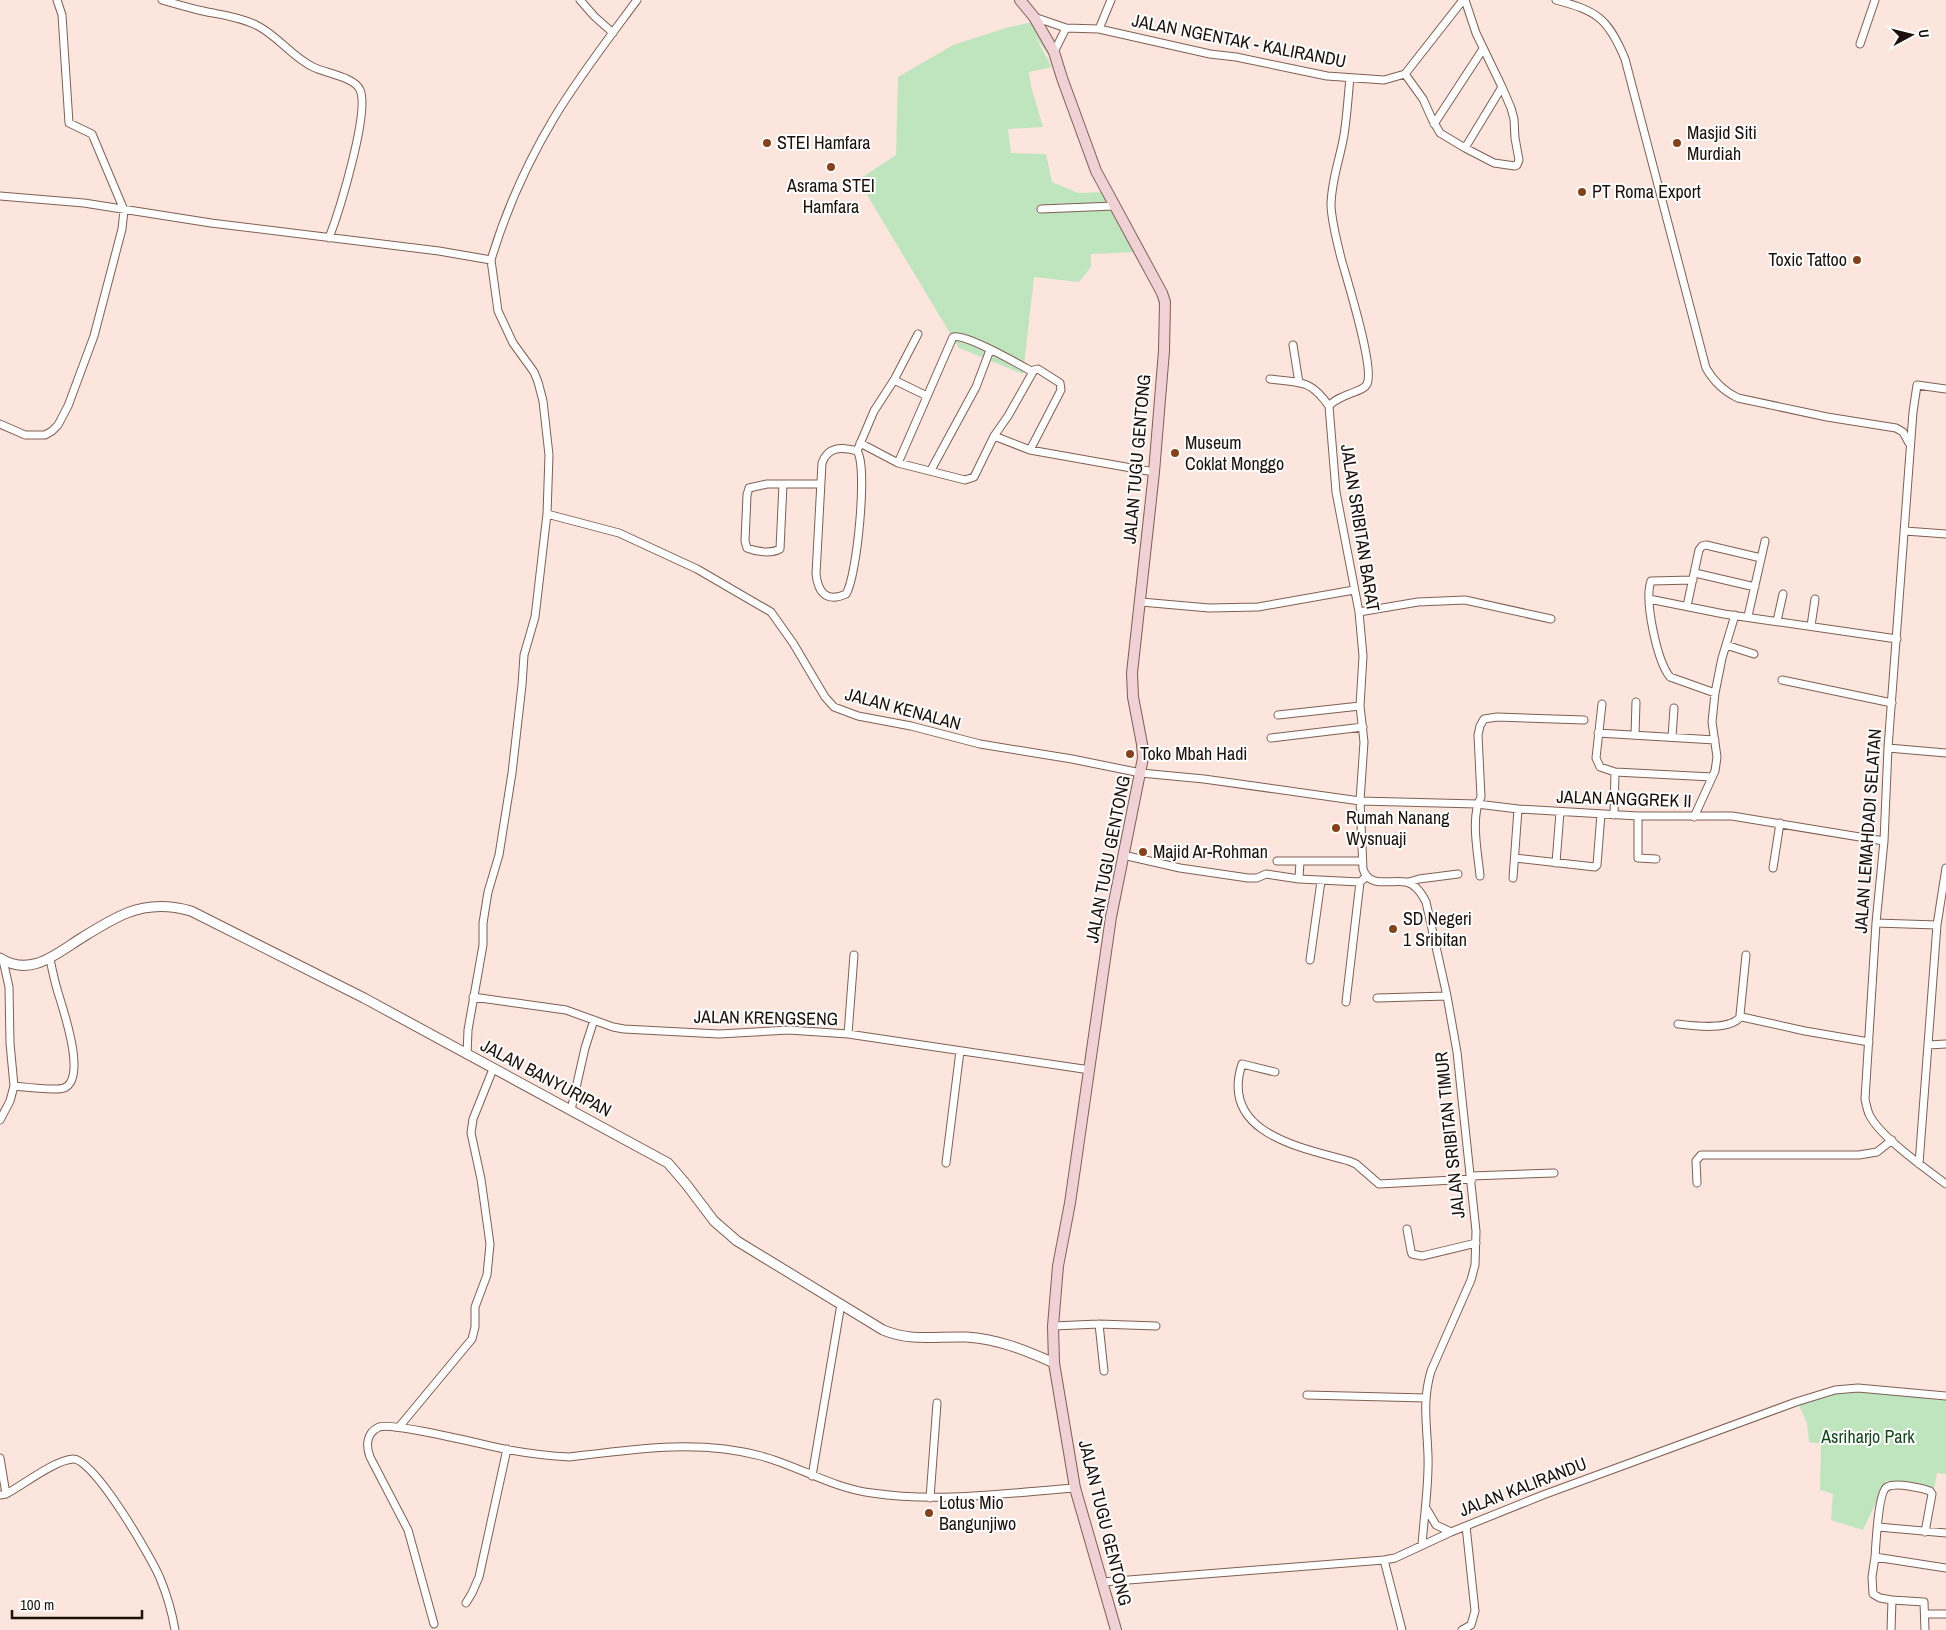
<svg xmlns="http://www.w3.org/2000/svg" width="1946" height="1630" font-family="'Archivo Narrow',sans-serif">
<rect width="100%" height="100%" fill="#fce5dc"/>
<path fill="#bee5be" d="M1032 22 1051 58 1034 35 1052 67 1029 72 1031 86 1043 127 1008 129 1011 153 1046 154 1052 182 1078 193 1105 192 1136 252 1091 254V267L1079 282 1034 277 1023 374 959 348 858 180 896 155 898 77 953 45 1006 28Z
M1869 1389 1946 1396V1474L1937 1473 1934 1489 1886 1481 1863 1530 1831 1520 1833 1494 1820 1490 1821 1444 1809 1442 1807 1423 1799 1405 1830 1394Z"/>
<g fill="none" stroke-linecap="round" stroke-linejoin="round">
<defs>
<path id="minor" d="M162 0C176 4 189 8 203 11 221 15 241 17 258 26 279 37 292 57 313 67 325 73 355 77 360 90 370 112 339 212 329 238
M580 0 594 16 613 33
M1556 0C1597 11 1608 18 1625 59L1706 368C1714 382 1723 391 1738 398L1827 417 1896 428 1903 432 1909 443
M1034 17 1066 28 1099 29 1210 54 1236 57 1327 76 1384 80 1405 74 1463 0
M1099 29 1111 0
M1860 44 1875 0
M1054 52 1066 28
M1405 74 1423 99 1432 119 1440 133 1465 148 1502 87 1476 33 1465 0
M1350 78C1348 97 1347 116 1344 135 1340 159 1331 181 1331 206 1332 223 1337 242 1341 258 1347 280 1375 368 1367 384 1364 392 1339 394 1329 406L1336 492 1359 612 1363 656 1360 706 1364 742 1360 801 1363 869C1369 889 1392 879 1406 882 1416 884 1422 894 1426 902L1447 996 1457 1052 1476 1231 1475 1265 1471 1280 1431 1371C1422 1402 1427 1424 1428 1456 1429 1485 1424 1516 1422 1545
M1434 124 1483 49
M1465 148 1494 163 1515 166 1517 165 1519 160 1515 138 1514 119 1511 108 1502 87
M0 196 84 203 211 223 439 251 491 260C506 210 527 163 554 118 578 78 609 38 637 0
M1041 209 1114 206
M1293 345 1299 383
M1270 379C1301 383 1310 379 1329 406
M894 380 927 396
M1946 389 1917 385 1913 412 1888 748 1884 841 1876 923 1865 1099C1866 1104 1867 1109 1869 1114 1879 1136 1926 1169 1946 1184
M0 424 25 435H45L52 431 58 425 68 406 94 336 122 229 124 210 92 134 69 123 62 15 57 0
M994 436 1008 416 1034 370 1038 369 1060 383 1061 390 1030 450
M860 443 898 463 965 480 974 477 994 436 1030 450 1154 472
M857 451C842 447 828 446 822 463L816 574C818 592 826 603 846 594 857 577 868 466 857 451L874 411 894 380 918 334
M898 463 953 337C965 333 1020 365 1033 372
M931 470 976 387 990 350
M783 484 780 549C771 554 757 552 747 548L745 541 747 495 749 488 767 484H820
M547 514 619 533 697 569 771 612 793 643 825 697 834 707 858 716 911 726 980 744 1072 759 1141 773 1204 779 1360 801 1477 804 1518 809 1638 816H1732L1884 841
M1905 531 1946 534
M1695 573 1755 587
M1693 580 1651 581C1644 600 1657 661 1670 677L1715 693
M1649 599 1724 614 1897 639
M1141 602 1209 608 1258 607 1354 590
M1687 606 1699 550 1702 546 1706 545 1761 558
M1359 612 1418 602 1465 600 1551 619
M1748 616 1765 541
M1777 621 1783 594
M1811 626 1815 599
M1726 645 1754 654
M1782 680 1892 703
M1602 704 1596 758 1600 767 1615 772 1712 777
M1278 715 1360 706
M1598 733 1715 740
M1635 735 1636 702
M1672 737 1674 708
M1271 738 1363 727
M1888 748 1946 753
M1614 815 1615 772
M1638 816V858L1656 859
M1694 817 1715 771 1717 757 1712 722 1715 693 1722 658 1735 615
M1123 855 1180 868 1248 878H1257L1266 874 1299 879 1360 882 1366 877
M1515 858 1595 867 1597 865 1601 814
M1277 861H1362
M1556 863 1560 812
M1773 868 1780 823
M1480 876C1478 854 1470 816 1481 797L1478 735 1480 726 1484 719 1497 717 1584 720
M1513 878 1518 809
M1299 879 1300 861
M1409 882 1419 879 1458 874
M1876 923 1937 925
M1746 955 1740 1015 1742 1017 1805 1031 1869 1042
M1310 960 1321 881
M473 997 566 1010 613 1027 624 1029 719 1034 789 1030 848 1034 1090 1070
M1377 998 1447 996
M1346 1002 1360 882
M1678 1024C1694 1026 1731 1031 1741 1016
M848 1034 854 955
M1928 1045 1946 1044
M467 1055 468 1030 483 945V923L488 892 499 855 512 773 522 685 524 655 535 617 547 514 549 455 543 401 538 382 534 372 513 343 498 311 491 260
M1275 1072 1242 1064C1219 1134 1303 1148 1349 1161L1356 1164 1379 1184 1472 1179
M14 1086C24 1087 56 1091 64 1088 88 1078 62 1007 57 989 54 979 52 969 50 959
M571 1110 585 1048 594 1020
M0 1120 10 1101 14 1086 10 1043 9 987 3 960
M946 1163 960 1051
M1919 1164 1937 925 1946 868
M1471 1176 1554 1173
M1697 1183 1696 1161 1701 1155H1859L1877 1152 1892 1140
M1407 1229 1411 1251 1412 1254 1422 1256 1476 1243
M1099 1324 1104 1371
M1053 1326 1099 1324 1156 1326
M1307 1395 1426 1398
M399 1427 472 1339 475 1327V1307L487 1275 490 1244 481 1179 471 1133 473 1119 493 1069
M0 1458 6 1494
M812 1476 841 1304
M0 1495 6 1494C23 1485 55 1460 73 1459 94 1458 152 1559 160 1578 167 1595 172 1612 175 1630
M930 1498 937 1403
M1426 1508 1436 1525 1451 1532
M1878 1527 1946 1533
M1875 1557C1876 1545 1878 1492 1887 1487 1896 1482 1921 1488 1930 1491L1932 1494 1925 1532
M1384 1560 1402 1630
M1103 1582 1384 1560 1395 1558 1451 1532 1543 1495 1796 1402 1835 1390 1858 1388 1946 1396
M1892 1600 1880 1598 1873 1594 1872 1577 1875 1557 1946 1568
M466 1603 472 1593 479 1577 507 1449
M1925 1614H1946
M434 1624 408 1530 370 1457C366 1446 366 1433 379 1427 393 1422 484 1445 504 1449 526 1453 548 1456 570 1457 634 1449 698 1439 761 1456 799 1466 832 1488 872 1493 939 1503 1008 1493 1075 1488
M1462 1630 1471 1625 1475 1611 1466 1526
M1891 1630 1892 1600 1924 1602 1925 1630"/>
<path id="tertiary" d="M0 958C31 978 57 953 83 937 96 929 112 919 127 913 147 905 170 905 191 911L364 998 668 1163 686 1184 714 1221 737 1241 883 1330C912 1342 936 1336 966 1337 998 1339 1025 1350 1054 1363"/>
<path id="secondary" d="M1020 0 1034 17 1054 52 1062 78 1096 171 1162 293 1165 302 1164 351 1154 472 1132 673 1133 697 1142 744 1143 758 1111 917 1070 1203 1058 1266 1053 1326 1054 1363 1075 1488 1116 1630"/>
</defs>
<use href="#minor" stroke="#7f5f53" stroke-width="9"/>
<use href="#tertiary" stroke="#7f5f53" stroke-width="11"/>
<use href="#secondary" stroke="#7f5f53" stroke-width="12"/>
<use href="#minor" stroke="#fff" stroke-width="7"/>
<use href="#tertiary" stroke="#fff" stroke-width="9"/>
<use href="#secondary" stroke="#f0d1d5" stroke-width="10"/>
</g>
<g fill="#864118" stroke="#fff" stroke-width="2">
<circle cx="767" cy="143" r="5"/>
<circle cx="1677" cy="143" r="5"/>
<circle cx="831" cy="167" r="5"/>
<circle cx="1582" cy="192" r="5"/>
<circle cx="1857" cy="260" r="5"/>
<circle cx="1175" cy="453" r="5"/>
<circle cx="1130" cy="754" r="5"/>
<circle cx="1336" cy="828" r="5"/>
<circle cx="1143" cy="852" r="5"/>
<circle cx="1393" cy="929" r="5"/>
<circle cx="929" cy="1513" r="5"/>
</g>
<g text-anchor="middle" stroke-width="4" stroke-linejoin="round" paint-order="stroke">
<g font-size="18" fill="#1c100b" stroke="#fff">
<text transform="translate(1239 41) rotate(11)" y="6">JALAN NGENTAK - KALIRANDU</text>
<text transform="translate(1137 459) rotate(-85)" y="6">JALAN TUGU GENTONG</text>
<text transform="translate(1360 528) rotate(81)" y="6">JALAN SRIBITAN BARAT</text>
<text transform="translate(903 709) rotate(15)" y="6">JALAN KENALAN</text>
<text transform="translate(1624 799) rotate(2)" y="6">JALAN ANGGREK II</text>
<text transform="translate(1868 831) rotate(-86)" y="6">JALAN LEMAHDADI SELATAN</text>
<text transform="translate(1108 859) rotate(-79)" y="6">JALAN TUGU GENTONG</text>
<text transform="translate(766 1018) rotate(1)" y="6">JALAN KRENGSENG</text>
<text transform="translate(546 1078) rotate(28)" y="6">JALAN BANYURIPAN</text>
<text transform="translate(1450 1135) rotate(-96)" y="6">JALAN SRIBITAN TIMUR</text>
<text transform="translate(1523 1487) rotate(-21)" y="6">JALAN KALIRANDU</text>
<text transform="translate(1105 1523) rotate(76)" y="6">JALAN TUGU GENTONG</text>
</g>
<g font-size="18" fill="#1c100b" stroke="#fff" text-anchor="start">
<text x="1687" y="139">Masjid Siti<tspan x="1687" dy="21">Murdiah</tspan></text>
<text x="777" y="149">STEI Hamfara</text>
<text x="831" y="192" text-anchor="middle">Asrama STEI<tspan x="831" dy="21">Hamfara</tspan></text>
<text x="1592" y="198">PT Roma Export</text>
<text x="1847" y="266" text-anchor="end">Toxic Tattoo</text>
<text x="1185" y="449">Museum<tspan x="1185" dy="21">Coklat Monggo</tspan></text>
<text x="1140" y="760">Toko Mbah Hadi</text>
<text x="1346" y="824">Rumah Nanang<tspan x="1346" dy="21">Wysnuaji</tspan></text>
<text x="1153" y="858">Majid Ar-Rohman</text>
<text x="1403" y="925">SD Negeri<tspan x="1403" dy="21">1 Sribitan</tspan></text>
<text x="939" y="1509">Lotus Mio<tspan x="939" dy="21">Bangunjiwo</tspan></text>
</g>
<g font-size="18" fill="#124919" stroke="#fff">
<text x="1868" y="1443">Asriharjo Park</text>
</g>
</g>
<g transform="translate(1911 35) rotate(83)" stroke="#ffffff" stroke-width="4" paint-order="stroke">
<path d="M0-4L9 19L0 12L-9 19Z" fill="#1c100b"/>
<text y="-8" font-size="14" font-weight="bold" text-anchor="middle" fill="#1c100b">U</text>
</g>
<path d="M12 1610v8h130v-8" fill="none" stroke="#1c100b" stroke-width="2.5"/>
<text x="20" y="1610" font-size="15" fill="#1c100b" stroke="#ffffff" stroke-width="4" paint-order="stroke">100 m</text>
</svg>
